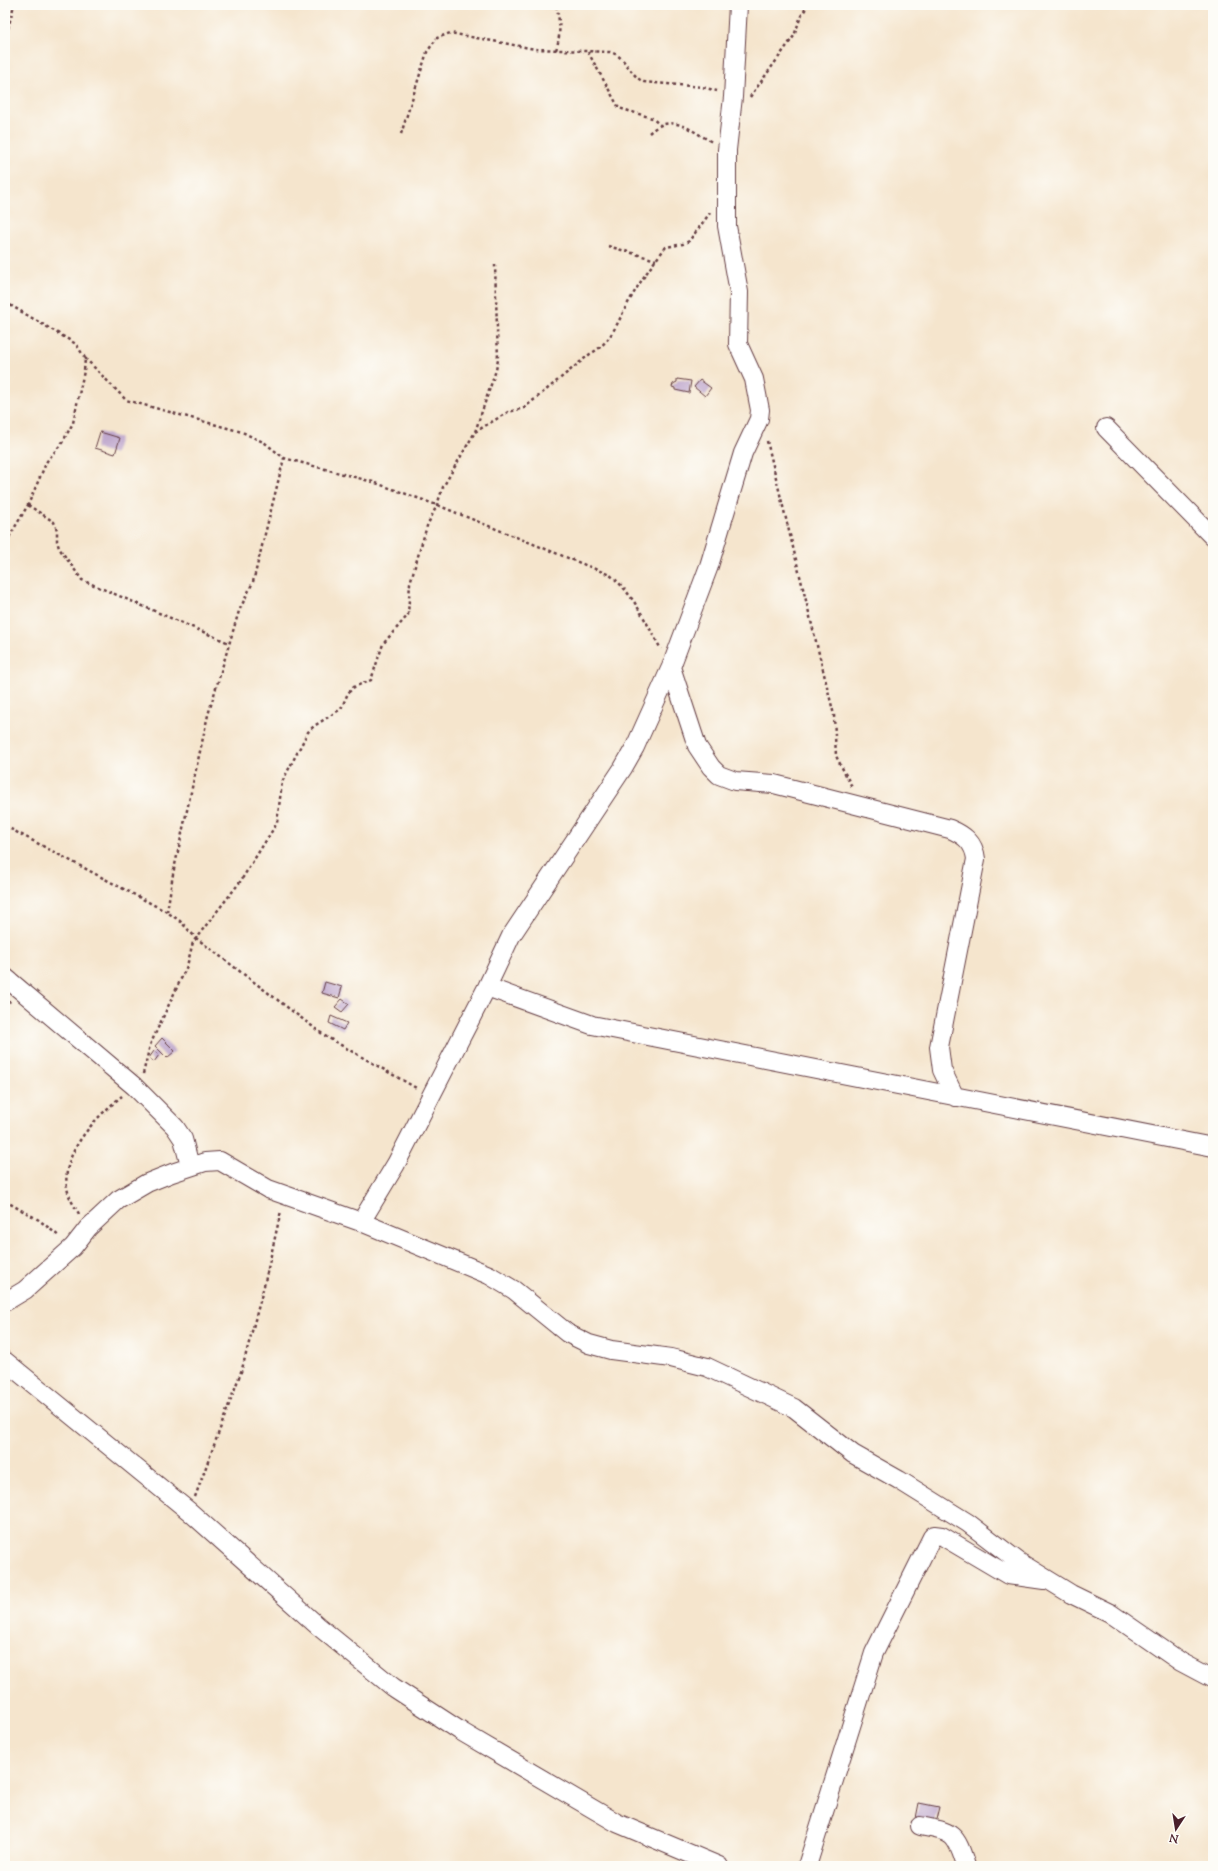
<svg xmlns="http://www.w3.org/2000/svg" width="1218" height="1871" font-family="'Sorts Mill Goudy',serif">
<rect width="100%" height="100%" fill="#fdfcf7"/>
<filter id="ink" filterUnits="userSpaceOnUse"><feTurbulence type="fractalNoise" baseFrequency=".025" numOctaves="2"/><feDisplacementMap in="SourceGraphic" scale="8" xChannelSelector="R" yChannelSelector="G"/><feConvolveMatrix kernelMatrix="1 2 1 2 8 2 1 2 1" color-interpolation-filters="sRGB"/></filter>
<filter id="wash" filterUnits="userSpaceOnUse"><feTurbulence type="fractalNoise" baseFrequency=".012" numOctaves="4" result="noise"/><feDisplacementMap in="SourceGraphic" scale="16" xChannelSelector="R" yChannelSelector="G"/><feGaussianBlur stdDeviation="0.9" result="paint"/><feColorMatrix in="noise" values="0 0 0 0 0 0 0 0 0 0 0 0 0 0 0 0 0 1.4 0 .05"/><feComposite in="paint" operator="in"/></filter>
<g filter="url(#wash)">
<rect width="100%" height="100%" fill="#f5e5cd"/>
<g id="blocks">
<path fill="#bea6cc" d="M677 379 691 381 689 393 675 390V388L672 387 673 384 677 382Z
M700 380 711 388 705 396 694 387Z
M100 432 120 438 115 454 95 448Z
M325 982 342 987 339 998 322 993Z
M342 999 349 1004 342 1012 335 1007Z
M331 1016 347 1023 343 1030 329 1023Z
M162 1038 175 1051 167 1058 155 1046Z
M154 1051 159 1055 154 1062 149 1058Z
M919 1803 939 1807 934 1828 915 1823Z"/>
</g>
</g>
<g filter="url(#ink)">
<use href="#blocks" fill-opacity="0" stroke="#643d43" stroke-width="1"/>
<g fill="none" stroke-linecap="round" stroke-linejoin="round">
<defs>
<path id="minor" d="M1106 428 1213 537
M671 667 697 746 711 767 719 775 735 781 774 784 950 829C964 835 974 842 976 859L939 1047 942 1070 955 1097
M5 977 134 1086 175 1127 183 1139 190 1166
M487 987 592 1025 1213 1147
M361 1222 396 1164 487 987 511 936 623 768 635 747 671 667 709 566 743 453 759 419 760 410 754 379 738 344 739 292 727 226V150L733 97 738 5
M5 1302 25 1290 73 1247 88 1228 118 1200 147 1183 172 1173 205 1162 220 1161 268 1189 361 1222 489 1275 514 1290 567 1333 589 1344 611 1350 671 1358 707 1367 794 1408 853 1454 899 1480 968 1523 1019 1562 1071 1594 1110 1613 1181 1662 1213 1679
M5 1361 190 1512 318 1626 393 1687 462 1732 617 1823 719 1866
M920 1826C953 1832 956 1833 966 1866
M807 1866 874 1653 932 1537 934 1535 942 1536 1008 1575 1044 1580"/>
</defs>
<use href="#minor" stroke="#643d43" stroke-width="20"/>
<path stroke="#643d43" stroke-width="2.5" stroke-dasharray="3 3" stroke-linecap="butt" d="M5 40 14 5
M556 50C561 34 560 22 556 5
M588 52 619 108 652 118 660 125
M750 97 794 36 801 16 808 5
M649 133C672 112 690 130 712 142
M401 134 427 52 437 38 450 33 535 49 610 52C626 56 629 75 644 82L702 87 717 91
M608 246 656 260
M5 302 76 344 85 358 84 371 73 423 62 443 47 461 28 505 5 544
M85 358 126 400 242 432 265 443 284 458 373 482 437 505 610 575C634 594 646 623 661 649
M475 432 508 412 524 408 590 354C613 342 618 319 631 298 641 280 653 263 666 247L683 244 689 241 710 213
M767 441 834 715 836 756 852 787
M28 505 54 522 57 530V541L59 548 82 580 229 643
M5 826 167 912 180 921 196 938 325 1036 418 1089
M167 912 173 874 208 715 239 611 253 582 284 458
M5 1007 10 1001
M143 1074 150 1045 187 966 193 942 240 882 277 823 282 782 308 732 314 726 341 709 348 693 354 687 371 680 383 644 408 615 410 583 427 526 437 505 443 487 475 432 496 370 498 360 495 265
M5 1201 39 1220 60 1237
M79 1214C75 1207 70 1200 68 1192 58 1155 96 1117 122 1096
M195 1497 242 1369 264 1286 281 1211"/>
<use href="#minor" stroke="#fff" stroke-width="18"/>
</g>
</g>
<rect width="1218" height="1871" fill="none" stroke="#fdfcf7" stroke-width="20"/>
<g transform="translate(1176 1829) rotate(192)" stroke="#fdfcf7" stroke-width="3" paint-order="stroke">
<path d="M0-3L7 15L0 10L-7 15Z" fill="#4a1f2b"/>
<text y="-6" font-size="11" font-weight="bold" text-anchor="middle" fill="#4a1f2b">N</text>
</g>
</svg>
